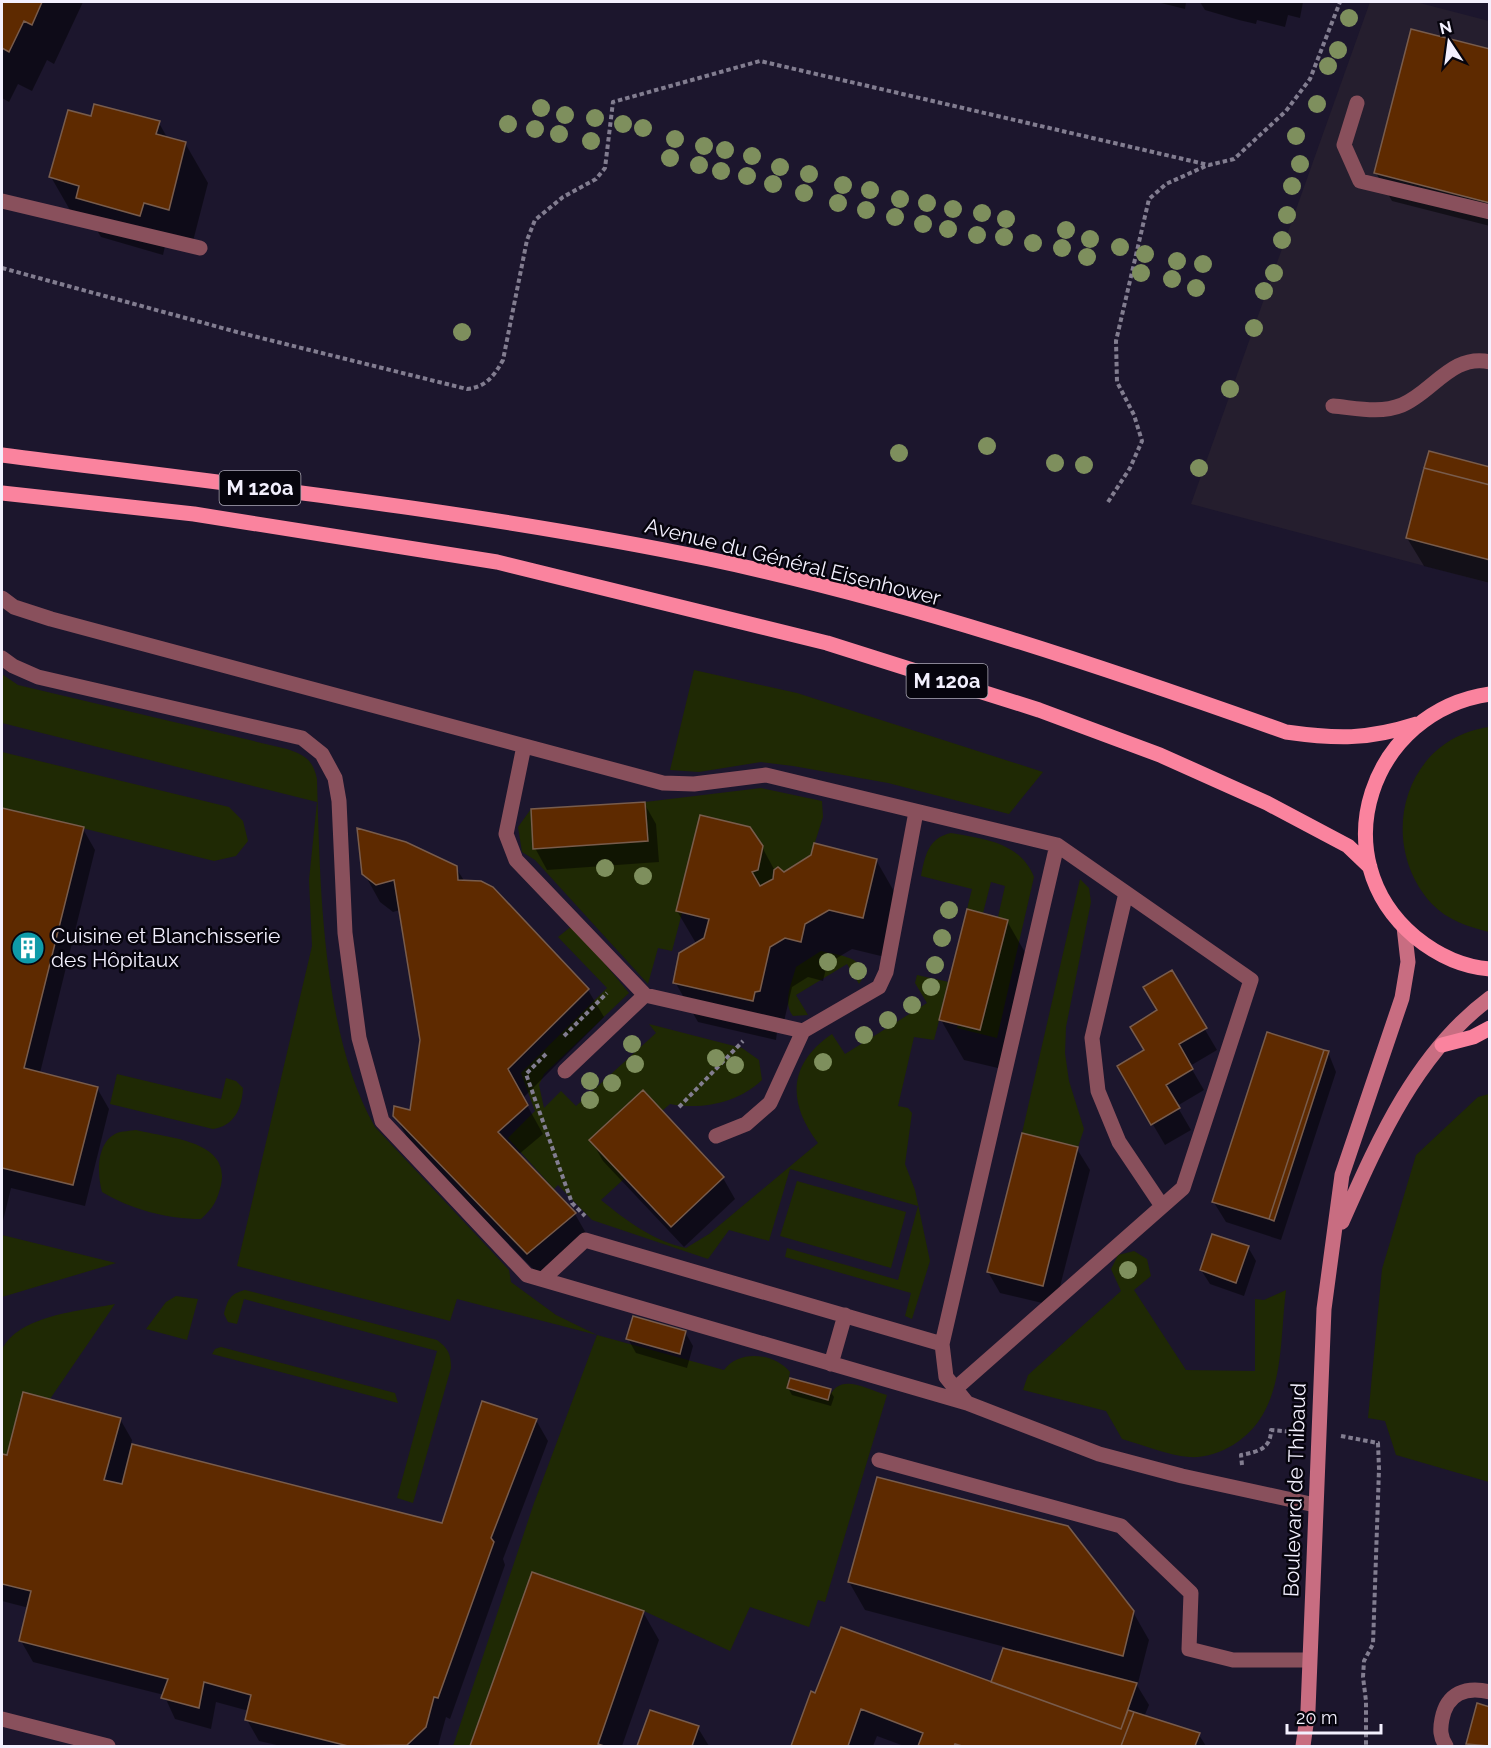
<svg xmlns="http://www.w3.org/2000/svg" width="1491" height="1748" font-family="Raleway,sans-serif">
<rect width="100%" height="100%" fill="#1c162d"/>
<path fill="#251e2e" d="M1370 2H1416L1489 21V583L1191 504Z"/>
<path fill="#1f2904" d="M694 670 797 693 1043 772 1009 814 888 783 793 766 761 762 699 772 670 770Z
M2 674 18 685 287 749C305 755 313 760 317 779 320 885 322 1035 375 1127L509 1270 511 1282 556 1315 597 1335 724 1370C739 1349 774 1353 790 1372L787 1388 828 1400C838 1371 864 1388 887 1395L825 1602 818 1600 809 1627 750 1607 730 1651 644 1611 532 1572 470 1746H453L534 1503 597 1335 457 1299 450 1321 237 1266 312 946 309 880 317 802 2 723Z
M1489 727H1490L1489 932C1469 927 1447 920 1432 904 1376 843 1403 739 1489 727Z
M2 752 229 807 243 821 248 841 236 856 214 861 2 808Z
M761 788 822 801 823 817 811 855 784 872 778 867 774 870 773 879 760 886 752 872 758 870 763 846 750 828 700 815 676 911 682 913 672 951 658 948 648 984 535 860 522 852 518 827 531 809 533 849 647 841 645 802Z
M951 833C984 839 1020 842 1034 877L997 1038 957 1028 958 1025 980 1030 1008 920 998 917 1005 886 991 882 983 913 967 909 972 889 921 876C925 856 928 838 951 833Z
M1080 879 1089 888 1091 902 1066 1027 1065 1053 1069 1081 1084 1129 1078 1147 1022 1133Z
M573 925 629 993 544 1074 539 1085 544 1108 561 1091 576 1106 656 1033 649 1024 742 1048 759 1060 762 1080C738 1103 702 1110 670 1104L662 1111 643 1090 590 1140 625 1178 601 1200C627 1221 653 1241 686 1248L709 1234 818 1143C787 1102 788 1064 832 1034L845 1054 927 1003 915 983 917 975 949 982 934 1040 914 1037 898 1106 908 1108 912 1113 905 1164 915 1190 930 1261 912 1319 905 1316 911 1293 785 1257 787 1248 898 1280 918 1206 790 1169 769 1241 729 1230 708 1259 592 1220 558 1185 554 1189 508 1138 535 1111 521 1073 607 988 558 937Z
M821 951C837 955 859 956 866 973L859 984 847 964 796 995 808 1015 793 1016C782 1002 792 983 796 967Z
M117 1074 221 1099 226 1078 236 1081 243 1088C242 1109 234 1126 213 1129L110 1104Z
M1489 1094H1490L1489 1482 1396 1455 1385 1421 1368 1418 1382 1269 1416 1155 1478 1097Z
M136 1130C167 1138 231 1140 221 1185 217 1201 213 1208 201 1219 167 1219 130 1209 102 1192 97 1174 96 1142 117 1133 122 1131 131 1131 136 1130Z
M797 1181 906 1212 891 1268 780 1236Z
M2 1235 116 1263 2 1297Z
M1134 1251 1147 1259 1151 1276 1134 1290 1186 1370 1255 1371V1299L1264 1300 1286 1290C1279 1345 1286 1413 1233 1445 1220 1453 1204 1458 1189 1457 1167 1455 1143 1445 1122 1439L1106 1411 1023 1390 1028 1375 1121 1291 1111 1269 1118 1255Z
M245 1290 437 1340C448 1348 451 1354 451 1368L413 1503 397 1498 437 1351 244 1299 237 1324 228 1322 224 1314C228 1299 230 1294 245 1290Z
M176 1296 198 1299 187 1340 146 1329 166 1302Z
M115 1304 50 1399 23 1392 7 1455 2 1454V1350C18 1315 81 1311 115 1304Z
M221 1347 395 1393 398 1403 212 1354 215 1349Z"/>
<path fill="#0007" d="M2 2H83L54 64 47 60 32 91 18 84 9 102 2 98Z
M1157 2H1186L1185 9Z
M1200 2H1303L1300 18 1288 15 1285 27 1257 20 1256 24 1239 20 1205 10Z
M1490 50V226L1392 201 1376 173Z
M159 123 168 139 185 143 208 183 191 249 166 242 163 255 101 237 92 222 74 217 51 177Z
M1490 468V583L1424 566 1407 538Z
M644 803 656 824 659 862 547 870 535 848Z
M2 809 83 829 95 850 40 1073 97 1088 109 1109 85 1206 11 1188 2 1225Z
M762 847 775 871 784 873 876 860 899 900 885 957 852 949 827 964 823 981 808 977 792 987 782 1030 777 1032 776 1040 698 1022 675 982 697 945 677 911Z
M456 868 465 882 588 990 604 1017 523 1098 543 1134 518 1155 575 1214 591 1242 544 1280 411 1144 395 1116 411 1111 422 1040 400 910 393 912 380 902 364 873Z
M1007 921 1030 961 1002 1069 964 1060 941 1020Z
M1171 972 1217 1050 1190 1066 1204 1090 1177 1106 1191 1130 1165 1145 1119 1067 1146 1051Z
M1328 1052 1336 1072 1281 1240 1226 1222 1213 1201Z
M643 1092 723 1178 735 1199 684 1247 603 1161 591 1140Z
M1077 1149 1090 1170 1055 1306 1000 1293 988 1272Z
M1248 1247 1256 1261 1244 1296 1210 1284 1201 1270Z
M685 1332 693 1346 687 1368 636 1353 628 1339Z
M788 1388 830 1391 834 1397 831 1406 792 1395Z
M120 1419 132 1440 131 1445 443 1525 536 1420 548 1441 503 1559 505 1565 450 1719 446 1717 438 1746H281L259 1741 247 1720 249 1711 216 1702 211 1729 175 1719 164 1695 33 1662 21 1641 29 1608 2 1601 3 1455 8 1457Z
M533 1574 643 1612 659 1640 622 1746H471Z
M849 1582 1133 1612 1149 1640 1138 1683 1135 1682 1149 1705 1144 1717 1199 1735 1206 1746H904L877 1736 873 1746H793L812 1693 992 1684 1005 1647 865 1610Z
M1490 1708V1746H1469L1467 1743Z
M651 1712 698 1728 709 1746H639Z"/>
<path fill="#5e2a00" stroke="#785c4c" stroke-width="1.5" d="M2 2H42L32 25 24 21 9 52 2 48Z
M1411 29 1490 49V203L1374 173Z
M94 104 160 121 156 134 186 142 169 210 144 203 140 216 76 198 79 186 49 177 68 110 91 116Z
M1429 451 1490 467V485L1424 468Z
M1424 468 1490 485V560L1406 538Z
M645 802 648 841 533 849 531 809Z
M2 808 84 827 24 1068 98 1087 73 1185 2 1168Z
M700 815 750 827 763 846 758 870 752 872 760 886 773 879 774 870 778 867 784 872 811 855 814 843 877 859 863 918 829 910 805 924 801 942 785 938 770 947 760 991 755 992 753 1001 673 983 679 953 704 938 709 919 676 911Z
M357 828 406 842 457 866 458 880 481 881 493 887 589 989 508 1069 528 1105 498 1132 576 1213 527 1254 393 1116 394 1106 410 1110 420 1040 394 880 376 885 362 874Z
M967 909 1008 920 980 1030 939 1020Z
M1172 970 1207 1028 1179 1044 1193 1069 1166 1085 1180 1108 1151 1125 1117 1066 1144 1050 1130 1027 1157 1010 1143 987Z
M1267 1032 1324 1050 1269 1219 1212 1202Z
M1324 1050 1329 1051 1274 1221 1269 1219Z
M643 1090 724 1177 671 1227 589 1140Z
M1022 1133 1078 1147 1043 1286 987 1272Z
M1212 1234 1249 1246 1236 1283 1200 1270Z
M633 1316 686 1331 680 1354 626 1339Z
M790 1378 831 1389 828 1400 787 1388Z
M23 1392 121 1418 104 1480 122 1484 132 1444 442 1523 482 1401 537 1419 491 1538 494 1542 438 1698 434 1697 426 1727 407 1745 348 1746 245 1720 251 1695 204 1682 199 1708 161 1698 168 1679 19 1641 31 1591 2 1584V1454L7 1455Z
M877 1477 1068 1526 1134 1611 1123 1656 848 1582Z
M532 1572 644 1611 598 1744 604 1746H470Z
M841 1627 1121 1729 1128 1710 1134 1712 1121 1746H962L955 1744 954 1746H918L923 1733 861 1709 848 1746H791L811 1691 815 1693Z
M1003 1648 1137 1683 1121 1729 991 1682Z
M1477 1703 1490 1707V1746L1466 1744Z
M650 1710 699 1726 692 1746H637Z
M1134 1712 1200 1733 1195 1746H1121Z"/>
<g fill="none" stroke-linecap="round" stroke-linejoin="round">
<path stroke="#827d90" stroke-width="4" stroke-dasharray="4.5 3" stroke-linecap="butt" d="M2 268 237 332 467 389C486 387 494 376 503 360L527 240 535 220 563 197 596 179 605 168 613 102 760 61 1209 165 1234 159 1286 111 1310 79 1340 2
M1108 502 1130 468 1142 441 1134 415 1117 382 1116 341 1149 199 1166 184 1208 165
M564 1036 607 993
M546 1054 526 1074 572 1203 585 1216
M679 1107 743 1041
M1341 1436 1378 1443 1379 1469 1373 1644 1364 1661 1363 1677 1366 1701V1746
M1242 1465 1241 1455C1257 1452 1271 1449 1271 1430L1295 1432"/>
<path stroke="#89505c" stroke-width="15" d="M1357 103 1344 145 1360 181 1490 212
M2 201 200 248
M1333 406C1356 408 1380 414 1402 405 1432 393 1452 353 1490 362
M2 598 14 607 51 619 663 783 694 784 766 775 1057 845 942 1344 946 1377 967 1403 1099 1454 1182 1476 1315 1505
M2 658 13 666 38 677 302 738 322 754 335 778 339 801 345 933 359 1038 382 1121 527 1275 967 1403
M524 746 506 834 516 860 645 995 803 1031 879 987 886 972 916 812
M1126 893 1092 1038 1098 1091 1119 1142 1162 1206
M565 1071 645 995
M716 1136 746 1124 770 1103 803 1031
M543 1279 585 1240 942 1344
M831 1364 845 1315
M955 1389 1183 1188 1251 980 1057 845
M879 1460 1121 1526 1191 1593 1189 1649 1233 1660H1309
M1446 1746C1440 1737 1440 1729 1442 1719 1447 1693 1466 1686 1490 1692"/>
<path stroke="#89505c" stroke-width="15" d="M2 1719 108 1746"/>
<path stroke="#c86d81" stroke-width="15" d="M1342 1222C1378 1141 1416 1053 1490 998
M1303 1746 1308 1710 1324 1309 1342 1175 1402 998 1408 962 1404 927"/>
<path stroke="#fa839e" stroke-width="15" d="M2 455C238 485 476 511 709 559 904 600 1098 665 1286 732 1336 739 1367 740 1417 724
M2 493 194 514 497 562 827 643 1039 710 1160 755 1267 803 1348 846 1370 867
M1490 694C1371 711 1320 857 1415 937 1436 954 1462 967 1490 969
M1442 1045 1473 1037 1490 1028"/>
</g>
<g fill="#7e8f5d">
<circle cx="1349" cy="18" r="9"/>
<circle cx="1338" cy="50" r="9"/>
<circle cx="1328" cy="66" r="9"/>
<circle cx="1317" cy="104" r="9"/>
<circle cx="541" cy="108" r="9"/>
<circle cx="565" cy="115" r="9"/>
<circle cx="595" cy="118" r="9"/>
<circle cx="508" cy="124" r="9"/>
<circle cx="623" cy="124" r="9"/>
<circle cx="643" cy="128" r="9"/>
<circle cx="535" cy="129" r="9"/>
<circle cx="559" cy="134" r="9"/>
<circle cx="1296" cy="136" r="9"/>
<circle cx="675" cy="139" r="9"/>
<circle cx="591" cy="141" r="9"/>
<circle cx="704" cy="146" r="9"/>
<circle cx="725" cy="150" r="9"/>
<circle cx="752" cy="156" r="9"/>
<circle cx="670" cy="158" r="9"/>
<circle cx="1300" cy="164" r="9"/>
<circle cx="699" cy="165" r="9"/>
<circle cx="780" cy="167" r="9"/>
<circle cx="721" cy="171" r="9"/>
<circle cx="809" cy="174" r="9"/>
<circle cx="747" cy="176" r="9"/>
<circle cx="773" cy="184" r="9"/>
<circle cx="843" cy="185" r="9"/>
<circle cx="1292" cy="186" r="9"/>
<circle cx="870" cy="190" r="9"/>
<circle cx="804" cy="193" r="9"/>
<circle cx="900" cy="199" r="9"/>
<circle cx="838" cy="203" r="9"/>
<circle cx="927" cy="203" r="9"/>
<circle cx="953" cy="209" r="9"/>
<circle cx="866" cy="210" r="9"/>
<circle cx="982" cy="213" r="9"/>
<circle cx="1287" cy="215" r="9"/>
<circle cx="895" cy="217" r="9"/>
<circle cx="1006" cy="219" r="9"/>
<circle cx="923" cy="224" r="9"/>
<circle cx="948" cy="229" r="9"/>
<circle cx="1066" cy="230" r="9"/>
<circle cx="977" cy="235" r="9"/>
<circle cx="1004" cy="237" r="9"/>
<circle cx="1090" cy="239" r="9"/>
<circle cx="1282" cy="240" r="9"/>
<circle cx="1033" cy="243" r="9"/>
<circle cx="1120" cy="247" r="9"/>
<circle cx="1062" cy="248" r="9"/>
<circle cx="1145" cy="254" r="9"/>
<circle cx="1087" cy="257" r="9"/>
<circle cx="1177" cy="261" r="9"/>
<circle cx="1203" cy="264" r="9"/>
<circle cx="1141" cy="273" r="9"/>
<circle cx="1274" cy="273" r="9"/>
<circle cx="1172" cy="279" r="9"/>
<circle cx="1196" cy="288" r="9"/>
<circle cx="1264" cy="291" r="9"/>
<circle cx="1254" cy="328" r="9"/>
<circle cx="462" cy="332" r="9"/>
<circle cx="1230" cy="389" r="9"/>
<circle cx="987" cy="446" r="9"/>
<circle cx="899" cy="453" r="9"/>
<circle cx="1055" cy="463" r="9"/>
<circle cx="1084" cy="465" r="9"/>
<circle cx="1199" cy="468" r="9"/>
<circle cx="605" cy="868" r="9"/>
<circle cx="643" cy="876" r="9"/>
<circle cx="949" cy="910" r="9"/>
<circle cx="942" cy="938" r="9"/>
<circle cx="828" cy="962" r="9"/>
<circle cx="935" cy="965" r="9"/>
<circle cx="858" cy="971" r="9"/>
<circle cx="931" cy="987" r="9"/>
<circle cx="912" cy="1005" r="9"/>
<circle cx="888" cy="1020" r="9"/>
<circle cx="864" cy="1035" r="9"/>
<circle cx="632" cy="1044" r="9"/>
<circle cx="716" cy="1058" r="9"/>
<circle cx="823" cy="1062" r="9"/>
<circle cx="635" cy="1064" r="9"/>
<circle cx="735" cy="1065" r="9"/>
<circle cx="590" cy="1081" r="9"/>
<circle cx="612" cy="1083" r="9"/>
<circle cx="590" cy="1100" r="9"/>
<circle cx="1128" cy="1270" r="9"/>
</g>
<defs>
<symbol id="building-disc" viewBox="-11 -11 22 22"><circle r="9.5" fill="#0f9aa8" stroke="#06040d"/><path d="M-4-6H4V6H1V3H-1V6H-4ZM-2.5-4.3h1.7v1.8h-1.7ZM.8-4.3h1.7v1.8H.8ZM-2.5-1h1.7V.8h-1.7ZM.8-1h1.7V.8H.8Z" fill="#fff"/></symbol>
</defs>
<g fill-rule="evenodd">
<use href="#building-disc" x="9" y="929" width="38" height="38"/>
</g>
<g text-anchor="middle" stroke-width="5" stroke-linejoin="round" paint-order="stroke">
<g fill="#06040d" stroke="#aca9b6" stroke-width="1.5">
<rect x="219.5" y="471" width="81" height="34" rx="4.5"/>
<rect x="906.5" y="664" width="81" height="34" rx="4.5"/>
</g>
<g font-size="20" font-weight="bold" fill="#f3f0fe">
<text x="260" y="495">M 120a</text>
<text x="947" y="688">M 120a</text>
</g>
<g font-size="21" fill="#f3f0fe" stroke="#06040d">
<text transform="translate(793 562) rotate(14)" y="7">Avenue du Général Eisenhower</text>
<text transform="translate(1295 1490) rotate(-88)" y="7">Boulevard de Thibaud</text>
</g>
<g font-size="21" fill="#f3f0fe" stroke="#06040d" text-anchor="start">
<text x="51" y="943">Cuisine et Blanchisserie<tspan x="51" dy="24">des Hôpitaux</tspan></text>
</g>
</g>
<rect width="1491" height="1748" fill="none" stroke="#f3f0fe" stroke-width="6"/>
<g transform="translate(1449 42) rotate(347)" stroke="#06040d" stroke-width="4.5" paint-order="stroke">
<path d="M0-4.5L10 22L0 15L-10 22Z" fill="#f3f0fe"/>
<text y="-9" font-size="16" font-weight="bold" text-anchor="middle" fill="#f3f0fe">N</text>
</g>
<path d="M1287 1724v9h94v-9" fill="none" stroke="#f3f0fe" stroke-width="3"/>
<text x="1296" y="1724" font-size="18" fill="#f3f0fe" stroke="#06040d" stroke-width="4.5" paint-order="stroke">20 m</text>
</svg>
